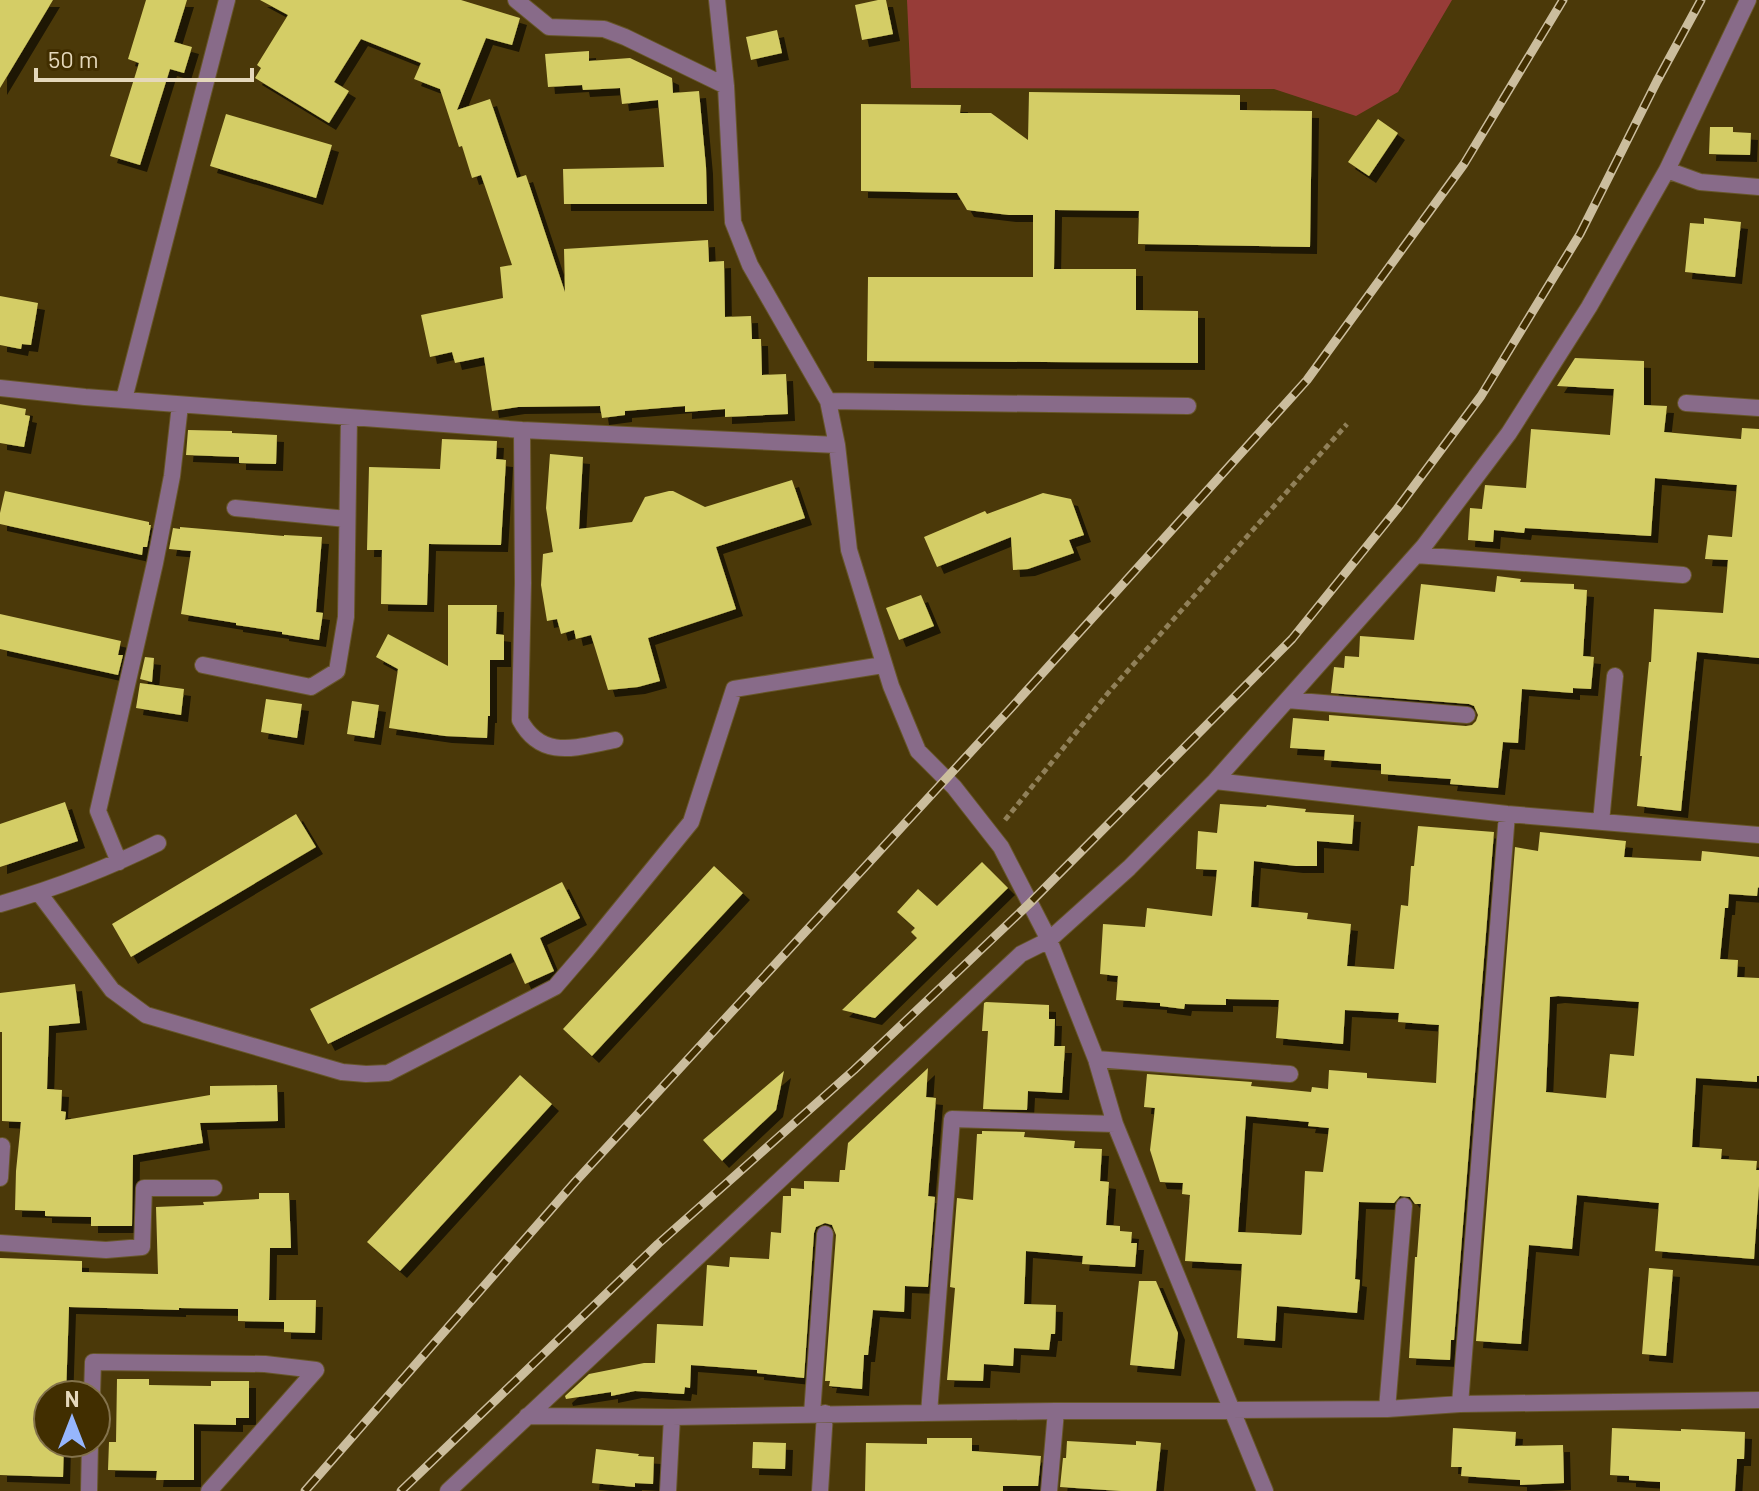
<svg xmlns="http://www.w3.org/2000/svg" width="1759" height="1491" font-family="Barlow,sans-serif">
<defs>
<filter id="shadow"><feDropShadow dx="7" dy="7" stdDeviation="0" flood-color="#0009"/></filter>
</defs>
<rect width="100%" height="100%" fill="#4b3909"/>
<path fill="#973c38" d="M907 0H1452L1398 92 1356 116 1274 89 911 88Z"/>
<path fill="#d4cd66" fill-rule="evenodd" filter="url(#shadow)" d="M0 0H53L0 88Z
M146 0H187L174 42 192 47 184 73 170 69 140 165 110 156 139 63 128 59Z
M260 0H461L520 18 512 45 486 38 457 110 490 99 517 178 526 175 565 292 564 249 708 240 709 262 724 261 725 317 751 316 752 339H761L762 375 786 374 788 414 725 417V409L685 412V406L625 411V415L602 418 600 406 518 407 492 411 484 357 455 363 452 352 430 357 421 315 503 298 500 267 512 265 481 175 472 178 462 146 459 147 440 89 414 79 421 63 361 39 334 82 349 91 329 123 255 78 261 68 257 65 288 15Z
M878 0H886L893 34 862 40 855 5Z
M777 30 782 53 751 60 746 37Z
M589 51V61L630 58 672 78 673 93 699 91 706 167 707 204H564L563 169 664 167 658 100 622 104 620 88 583 90 582 85 548 87 545 54Z
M1029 92 1240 95V110L1312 111 1310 247 1138 244 1139 211 1055 210 1054 269H1136V310L1198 311V363L867 361 868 277H1033V215H1009L967 210 957 193 861 191V104L961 105 960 113H991L1028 140Z
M226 114 332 145 316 198 210 166Z
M1378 119 1398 133 1369 176 1348 162Z
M1710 127H1733V132L1751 133 1750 155 1709 154Z
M1704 218 1741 222 1735 277 1685 272 1690 223 1704 224Z
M0 296 38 303 31 345 22 344 21 349 0 345Z
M1575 358 1644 361V405L1667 406 1664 432 1741 439 1742 428 1759 429V658L1697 652 1681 811 1637 806 1642 756H1640L1649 662H1651L1654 609 1723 613 1728 560 1705 559 1708 535 1732 537 1737 485 1655 478 1651 536 1525 528 1524 533 1494 530 1493 542 1468 540 1470 508 1482 509 1485 485 1526 488 1531 429 1610 435 1614 389 1557 386Z
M0 404 26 409 25 415 30 416 24 447 0 443Z
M188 430 232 431V433L277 435 276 464 239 463V457L186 455Z
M442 439 497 441 496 459 506 460 501 545 429 544 427 605 381 604 382 550H367L369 467 440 469Z
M550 454 583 457 579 529 632 522 645 497 669 491H673L705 507 792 480 805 518 716 547 736 609 648 638 660 681 638 687 608 690 591 635 576 639 574 630 561 634 557 619 547 621 541 585 543 554 553 552 546 508Z
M5 491 149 522V525H151L147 547H143L142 555 0 524V513Z
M1043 493 1071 499 1084 535 1069 540 1074 553 1028 569 1013 570 1011 537 937 567 924 537 985 511 987 514Z
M180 527 284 536V535L322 537 316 612 323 613 319 640 282 634V632L236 625V623L181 614 191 551 169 549 173 528 180 529Z
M1497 576 1521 579 1520 582 1574 584V589L1587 590 1583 656 1594 657 1591 689 1573 688V693L1522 689 1518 743 1503 742 1498 788 1450 784 1451 779 1381 774V764L1324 760 1325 750 1290 748 1293 718 1329 721V715L1466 726 1472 725 1476 721 1478 715 1474 706 1469 704 1331 693 1334 667 1344 668 1345 656 1359 657 1360 636 1414 640 1421 584 1495 592Z
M921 595 934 626 899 640 886 608Z
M448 605H497L496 634 504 635V660H490V716H488L487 738 445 736 389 728 398 669 376 657 388 634 448 666Z
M0 614 121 641 118 655H123L118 675 0 649Z
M145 657 154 658 152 682 140 679Z
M140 683 184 689 181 715 136 708Z
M266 699 302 704 297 738 261 732Z
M352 701 379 705 374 738 347 734Z
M65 802 78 841 0 867V824Z
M1220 804 1266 807 1267 805 1306 809 1305 812 1354 815 1352 844 1317 841V866H1296L1254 861 1251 907 1308 913 1307 919 1351 924 1347 966 1394 969 1401 905 1408 906 1411 866H1414L1418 826 1494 832 1454 1340H1451L1450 1360 1409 1358 1415 1257H1417L1421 1204H1415L1410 1197 1400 1196 1394 1203 1359 1202 1355 1279 1360 1280 1357 1313 1277 1306 1275 1341 1237 1338 1242 1264 1185 1261 1190 1195 1182 1194 1183 1183 1160 1182 1150 1150 1155 1108 1144 1107 1147 1074 1252 1082 1251 1086 1311 1092 1312 1087 1328 1089 1329 1070 1367 1073V1078L1436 1083 1439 1025 1398 1022 1399 1013 1345 1010 1343 1044 1276 1038 1279 1000 1226 999V1005L1185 1004 1184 1009 1160 1006V1003L1116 1000 1118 976 1100 974 1103 924 1145 927 1147 908 1212 916 1217 870 1196 869 1198 831 1217 833ZM1246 1116 1309 1122 1308 1126 1329 1128 1323 1172 1305 1171 1302 1233 1301 1235 1238 1232Z
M296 814 316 847 131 957 112 924Z
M1540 832 1626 841 1624 857 1701 861 1702 851 1759 857V888L1758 887 1757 896 1729 894 1728 908H1725L1720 959 1738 960 1737 977 1759 978V1076H1757V1082L1696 1078 1692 1147 1722 1149 1721 1159 1757 1161 1756 1170H1759V1186L1754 1259 1655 1251 1659 1203 1577 1195 1572 1249 1529 1245 1521 1344 1476 1341 1515 847 1538 851ZM1558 996 1639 1002 1634 1056 1610 1054 1606 1098 1546 1092 1550 997Z
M982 862 1008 888 875 1018 842 1010 917 938 911 932 915 928 897 912 918 889 937 906Z
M714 866 743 893 592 1056 563 1029Z
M562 882 580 918 540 938 554 971 525 984 511 953 328 1044 310 1009Z
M75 984 80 1023 49 1026 47 1089 62 1090 61 1111 66 1112 65 1120 210 1095V1086L277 1085 278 1121 200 1123 203 1143 133 1155 132 1226H91V1217L45 1216V1211L15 1210 16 1171 21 1122 2 1121V1032H0V993Z
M986 1002 1049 1005V1019H1055L1054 1046H1065L1062 1093 1028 1091 1027 1110 983 1109 988 1031H982L984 1003Z
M928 1068 926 1097 936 1098 928 1196 935 1197 928 1287 905 1286 904 1312 873 1310 868 1355H864L862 1389 829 1386 830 1381H825L836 1235 832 1225 825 1223 816 1227 814 1233 804 1378 757 1373V1370L691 1365 690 1388 685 1387 684 1394 635 1391 611 1396V1392L566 1399 565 1396 589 1374 644 1363H655L657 1324 703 1326 707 1265 729 1267 730 1257 769 1259 771 1232 781 1233 783 1196H791V1188L804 1189V1181L839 1182 840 1170H845L848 1143Z
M784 1071 776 1110 722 1161 703 1140Z
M520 1075 552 1104 400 1271 367 1242Z
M982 1131 1025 1132 1024 1137 1075 1141 1074 1148 1102 1149 1100 1181 1109 1182 1106 1225 1120 1226V1231L1132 1232 1131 1243H1137L1135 1267 1082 1264 1083 1256 1026 1251 1024 1304 1056 1305 1055 1334H1051L1049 1350 1014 1348 1013 1366 984 1364 983 1381 947 1380 955 1288 950 1287 957 1198 973 1200 977 1134H982Z
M259 1193H289L291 1248H270L269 1300H316L315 1333 284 1332V1322L238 1321V1309L179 1308V1310L69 1307 66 1395H48V1443H64L63 1477 0 1475V1258L82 1261V1272L158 1274 156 1207 204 1205 203 1202 259 1199Z
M1649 1268 1673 1270 1666 1356 1642 1354Z
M1139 1281H1156L1178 1333 1174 1369 1130 1365Z
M117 1379H149V1385L211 1386V1381H249V1418H236V1425L194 1424V1480H156L157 1471 108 1470 109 1442H116Z
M1453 1428 1516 1432 1515 1446 1563 1445 1564 1483 1520 1485V1480L1461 1476 1462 1467H1451Z
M1612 1428 1681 1431V1429L1745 1432 1744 1459H1737L1735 1491H1660V1482L1629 1480V1476L1610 1475Z
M927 1438H972V1451L1041 1456 1038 1486H1003V1491H865L866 1443 927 1444Z
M1067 1441 1136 1445V1441L1161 1443 1156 1491H1121L1060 1487 1063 1458H1066Z
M753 1442 786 1443 785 1469 752 1468Z
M596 1449 639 1454 638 1456 654 1457 653 1484 635 1483V1487L592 1483Z"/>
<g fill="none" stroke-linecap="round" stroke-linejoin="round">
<defs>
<path id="minor" d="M516 0 549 27 604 29 625 37 726 86
M717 0 726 86 733 222 750 265 828 401 837 445 849 550 891 686 918 751 954 787 1001 847 1049 940 1096 1059 1115 1124 1265 1491
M1667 170 1700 182 1759 187
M0 388 85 397 522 430 837 445
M124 399 227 0
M828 401 1188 406
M1686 403 1759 408
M522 430 523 583 520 720C542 761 577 747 615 740
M235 508 347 519
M1416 555 1683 575
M203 665 311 687 337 671 346 617 349 417
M1287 700 1467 715
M1215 781 1507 814 1759 835
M1601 822 1615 676
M119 862 98 811 155 563 172 476 180 405
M39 893 112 990 146 1015 342 1072 366 1074 388 1073 555 987 586 951 691 822 734 689 883 665
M0 904C56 888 106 869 158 843
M1096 1059 1290 1074
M0 1178 2 1146
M0 1243 106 1250 142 1247 144 1188H214
M92 1395 93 1362 265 1364 316 1370
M1460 1404 1507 814
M1387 1409 1404 1206
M929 1413 952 1119 1115 1124
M812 1414 825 1234
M527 1416 672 1417 1056 1411 1387 1409 1460 1404 1759 1400
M89 1491 90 1443
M209 1491 316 1370
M448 1491 1021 954 1049 940 1129 868 1215 781 1424 546 1509 433 1589 307 1667 170 1748 0
M668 1491 672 1417
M820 1491 825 1413
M1049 1491 1056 1411"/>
</defs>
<use href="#minor" stroke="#675629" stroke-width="18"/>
<path stroke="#908059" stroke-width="5" stroke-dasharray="6 4" stroke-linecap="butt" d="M1005 820 1108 693 1347 424"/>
<use href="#minor" stroke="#886b89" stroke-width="16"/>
<defs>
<path id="rail" d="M305 1491 575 1182 1012 707 1307 380 1464 164 1563 0
M401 1491 658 1244 854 1070 1030 903 1292 639 1397 509 1481 396 1580 234 1657 81 1701 0"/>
</defs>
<use href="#rail" stroke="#cbbd9d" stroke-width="9"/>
<use href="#rail" stroke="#412e00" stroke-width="6" stroke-dasharray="18" stroke-linecap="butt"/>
</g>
<g transform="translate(72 1419)"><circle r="38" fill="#412e00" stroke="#83724b" stroke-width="2"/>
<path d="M0-6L14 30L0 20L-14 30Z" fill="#96b6fd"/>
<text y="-12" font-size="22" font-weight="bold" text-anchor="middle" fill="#e5d8bb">N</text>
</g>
<path d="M36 68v12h216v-12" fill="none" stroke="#e5d8bb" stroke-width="4"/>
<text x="48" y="68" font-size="24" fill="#e5d8bb" stroke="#412e00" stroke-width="6" paint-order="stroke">50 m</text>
</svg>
